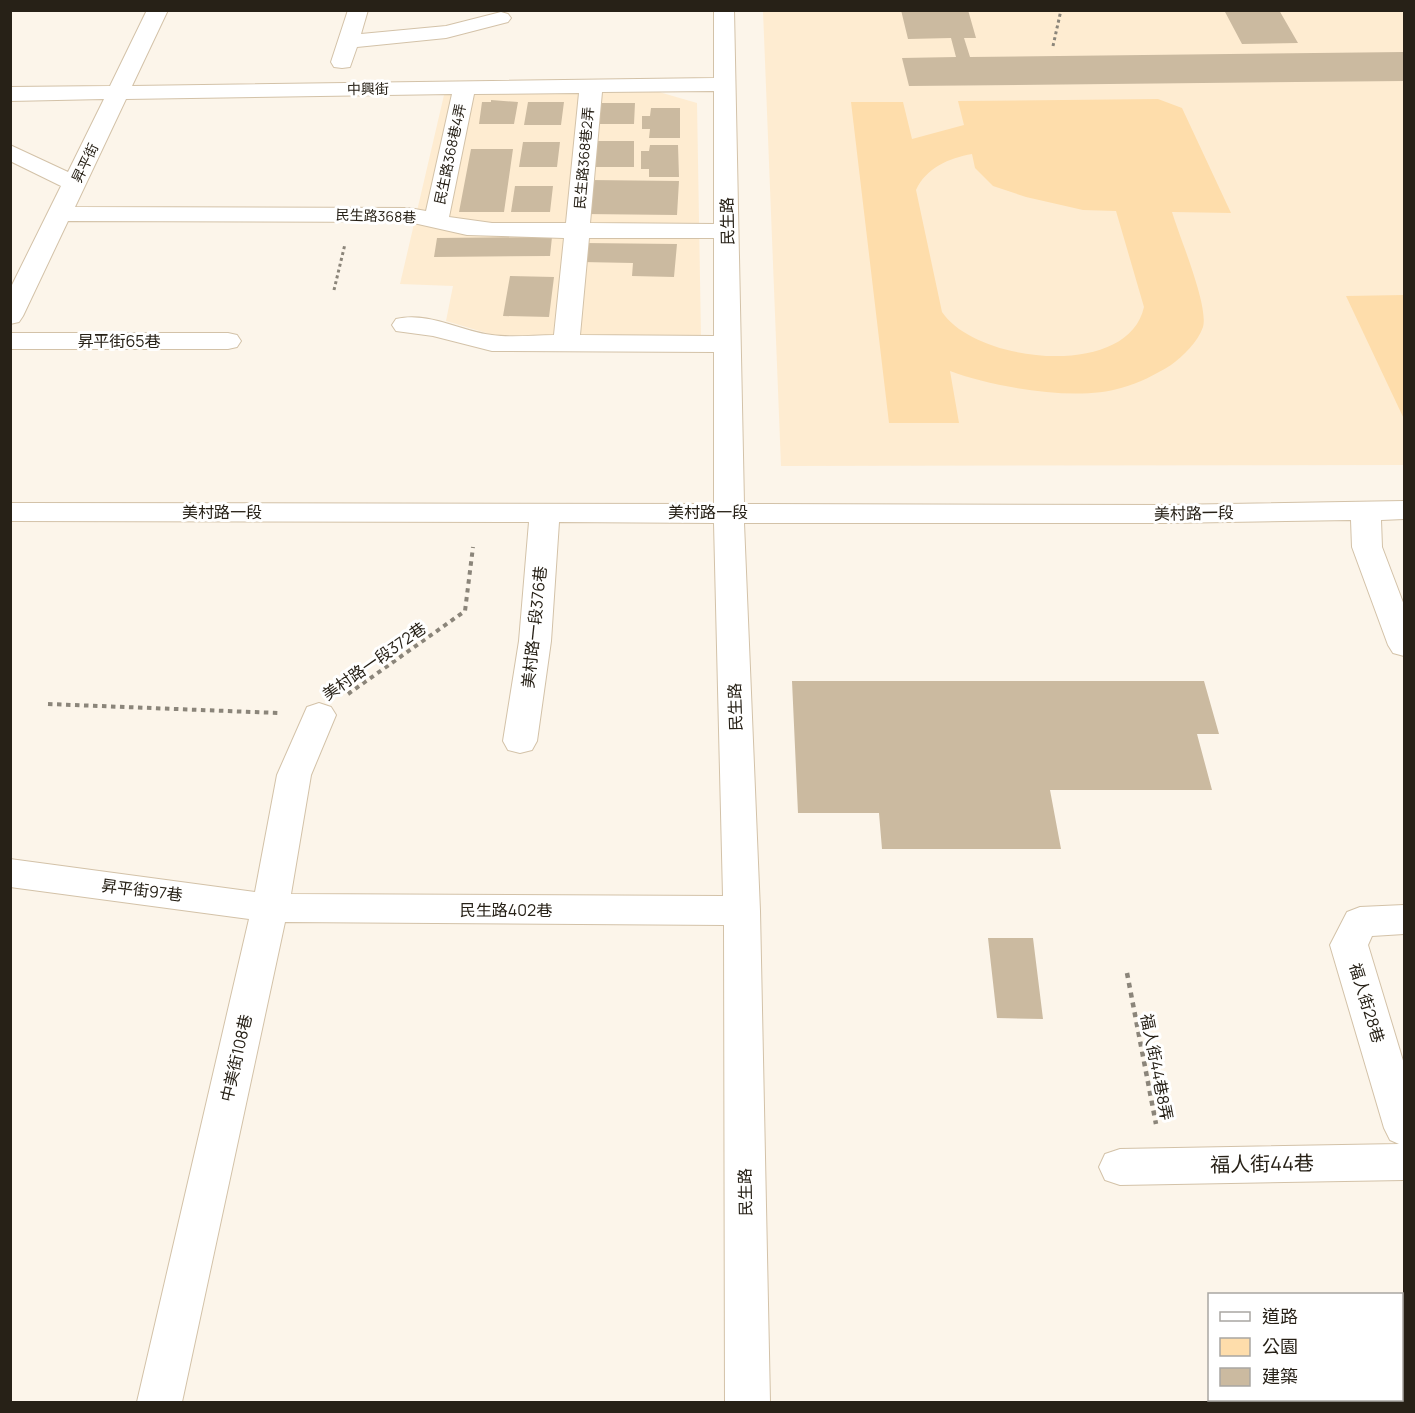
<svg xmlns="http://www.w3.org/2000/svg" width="1415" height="1413" font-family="Manrope,'Noto Sans TC',sans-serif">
<rect width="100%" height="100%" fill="#fcf5ea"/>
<path fill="#feecd1" d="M763 11H1404V465L781 466Z
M659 92 697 103 701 337 493 335 446 321 453 286 400 284 444 95Z"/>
<path fill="#feddab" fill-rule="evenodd" d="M1158 99 1182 108 1231 213 1172 212C1179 236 1209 306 1203 327 1198 342 1183 356 1171 365 1155 375 1139 383 1121 388 1076 402 993 387 950 371L959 423H889L851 102H903L912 139 964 125 958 101ZM972 154 975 168 993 186 1026 197 1083 210 1116 211 1144 307C1128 380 976 363 942 312L916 190C926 168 949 158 972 154Z
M1404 295V419L1346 296Z"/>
<path fill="#cbbaa0" d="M901 10H968L976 38H964L970 57 1404 52V81L909 86 902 58 956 57 951 38 908 39Z
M1224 10H1279L1298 43 1242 44Z
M491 100 518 102 514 124H479L482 102H491Z
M528 102H564L561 125H524Z
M599 103H635L634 124H597Z
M651 108H680V138H649L650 129H642V116H650Z
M594 141H634V167H593Z
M523 142H560L557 167H519Z
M650 145H678L679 177H649V169H641V151H649Z
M471 149H513L504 212H459Z
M590 180 679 181 677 215 585 214Z
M515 186H553L550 212H511Z
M552 237 550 256 434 257 437 238Z
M584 243 677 244 674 277 632 276 633 263 582 262Z
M510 276 554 277 549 317 503 316Z
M792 681H1204L1219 734H1197L1212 790H1050L1061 849H882L879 813H798Z
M988 938H1033L1043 1019 997 1018Z"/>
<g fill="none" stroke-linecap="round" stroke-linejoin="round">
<defs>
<path id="minor" d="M147 10H168L132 86 714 78V10H734L744 504 1168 505 1404 501V519L1381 520 1382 547 1404 605V656L1393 653 1388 645 1352 547 1351 520 1168 523H744L760 911 770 1402H725L724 925 285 922 182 1402H137L249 919 10 887V859L255 892 277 775 307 707 319 703 331 707 336 715 311 775 291 894 723 896 714 523 559 522 551 641 537 741 532 750 520 753 508 750 503 741 519 641 529 522 10 521V503L714 504V352L492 351 433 336 396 331 392 325 396 319C428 311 460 331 492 335 512 338 534 335 554 335L564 238 467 235 409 222 68 221 23 316 19 322 10 324V289L61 186 10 161V145L68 172 104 99 10 101V87L110 86ZM714 91V224L590 223 602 92ZM579 93 566 223H492L449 217 474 94ZM452 94 426 211 409 208 75 207 126 99ZM589 238H714V336L580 335Z
M348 10H368L361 34 446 26 501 12 508 14 511 18 508 22 446 38 357 47 350 67 342 68 334 67 331 62Z
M10 333H228L237 335 241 341 237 347 228 349H10Z
M1404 905V934L1372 936 1368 945 1404 1064V1180L1120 1185 1105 1180 1099 1167 1105 1154 1120 1149 1399 1144 1390 1140 1384 1128 1330 945 1347 912 1360 907Z"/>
</defs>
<use href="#minor" stroke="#d3c2a8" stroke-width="2"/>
<path stroke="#8b857a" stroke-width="3" stroke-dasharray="3 3" stroke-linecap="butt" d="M1053 46 1061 10
M334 290 345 244"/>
<path stroke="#8b857a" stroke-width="4" stroke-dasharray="4.5 4.5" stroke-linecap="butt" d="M348 694 465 611 473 547
M48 704 278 713"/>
<path stroke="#8b857a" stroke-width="4.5" stroke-dasharray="5 5" stroke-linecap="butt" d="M1127 973 1156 1124"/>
<use href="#minor" fill="#fff" fill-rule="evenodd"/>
</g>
<g text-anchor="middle" stroke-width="6" stroke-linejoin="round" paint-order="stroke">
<g font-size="14" fill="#272117" stroke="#fff">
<text transform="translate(368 89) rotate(-1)" y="5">中興街</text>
<text transform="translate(450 154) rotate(-78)" y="5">民生路368巷4弄</text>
<text transform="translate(584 158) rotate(-85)" y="5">民生路368巷2弄</text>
<text transform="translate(85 163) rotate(-64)" y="5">昇平街</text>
<text transform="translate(376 216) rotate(2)" y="5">民生路368巷</text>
</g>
<g font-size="16" fill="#272117" stroke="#fff">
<text transform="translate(727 221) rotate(-91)" y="6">民生路</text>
<text x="119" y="347">昇平街65巷</text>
<text x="222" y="518">美村路一段</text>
<text x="708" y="518">美村路一段</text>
<text transform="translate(1194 513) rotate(-1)" y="6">美村路一段</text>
<text transform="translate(534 627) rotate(-84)" y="6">美村路一段376巷</text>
<text transform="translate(374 661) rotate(-35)" y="6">美村路一段372巷</text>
<text transform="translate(735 707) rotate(-92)" y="6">民生路</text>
<text transform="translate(142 890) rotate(7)" y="6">昇平街97巷</text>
<text x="506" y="916">民生路402巷</text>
<text transform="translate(1367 1003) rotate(73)" y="6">福人街28巷</text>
<text transform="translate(236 1058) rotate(-77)" y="6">中美街108巷</text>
<text transform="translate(1157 1067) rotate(79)" y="6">福人街44巷8弄</text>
<text transform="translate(745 1192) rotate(-91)" y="6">民生路</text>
</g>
<g font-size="20" fill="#272117" stroke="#fff">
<text transform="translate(1262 1164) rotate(-1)" y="7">福人街44巷</text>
</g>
</g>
<rect width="1415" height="1413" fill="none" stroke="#272117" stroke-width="24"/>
<rect x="1208" y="1293" width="195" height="108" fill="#ffffff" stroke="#a9a6a2" stroke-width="1.5"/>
<rect x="1220" y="1312" width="30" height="9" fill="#ffffff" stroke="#a9a6a2" stroke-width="1.5"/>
<text x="1262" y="1323" font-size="18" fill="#272117">道路</text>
<rect x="1220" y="1338" width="30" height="18" fill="#feddab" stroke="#a9a6a2" stroke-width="1.5"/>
<text x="1262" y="1353" font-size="18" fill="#272117">公園</text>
<rect x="1220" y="1368" width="30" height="18" fill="#cbbaa0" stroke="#a9a6a2" stroke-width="1.5"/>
<text x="1262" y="1383" font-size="18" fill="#272117">建築</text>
</svg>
